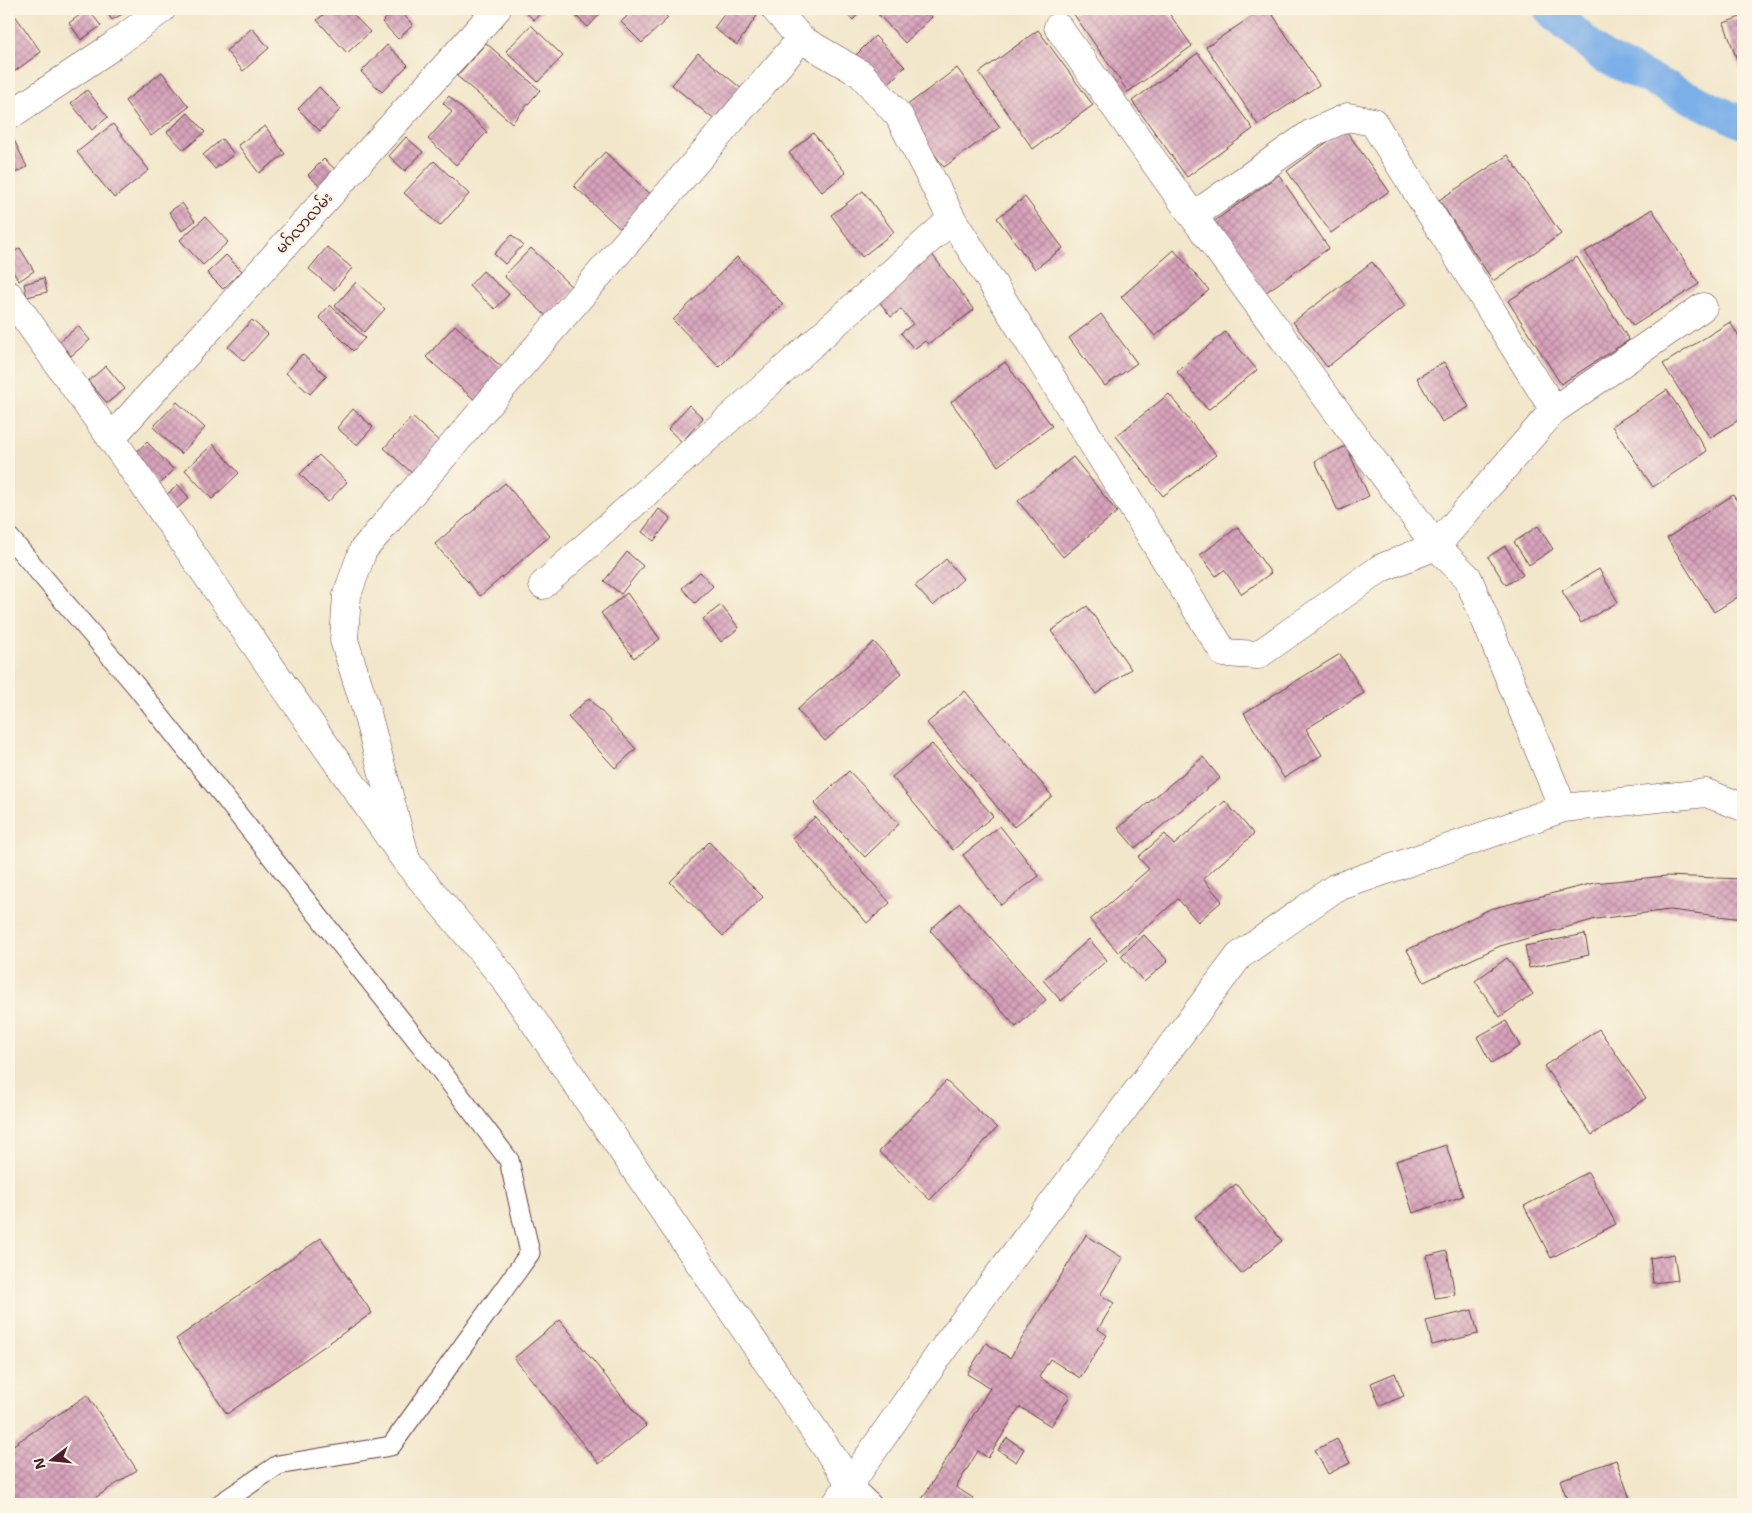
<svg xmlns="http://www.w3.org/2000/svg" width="1752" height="1513" font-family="'Shantell Sans','Noto Sans Myanmar',sans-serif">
<defs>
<pattern id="building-cross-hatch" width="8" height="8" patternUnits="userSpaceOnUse" patternTransform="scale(1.25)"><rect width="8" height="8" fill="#d7a2bb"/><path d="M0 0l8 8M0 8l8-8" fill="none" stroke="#b08398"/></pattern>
</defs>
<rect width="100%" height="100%" fill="#fcf5e5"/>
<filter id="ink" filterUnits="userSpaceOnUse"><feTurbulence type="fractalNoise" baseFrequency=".02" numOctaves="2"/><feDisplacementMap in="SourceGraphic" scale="10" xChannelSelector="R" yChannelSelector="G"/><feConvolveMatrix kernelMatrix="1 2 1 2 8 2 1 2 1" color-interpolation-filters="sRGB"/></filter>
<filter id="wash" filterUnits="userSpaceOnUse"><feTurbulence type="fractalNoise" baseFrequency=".0096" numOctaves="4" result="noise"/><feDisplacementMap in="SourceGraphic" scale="20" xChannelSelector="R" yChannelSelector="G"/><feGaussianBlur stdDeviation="1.12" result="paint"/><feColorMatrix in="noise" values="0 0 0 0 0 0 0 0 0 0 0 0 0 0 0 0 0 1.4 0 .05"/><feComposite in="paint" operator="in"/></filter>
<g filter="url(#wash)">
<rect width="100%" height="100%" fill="#f2e7cb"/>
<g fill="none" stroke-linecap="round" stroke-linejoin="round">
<path stroke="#7aafe8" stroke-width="32" d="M1549 9 1602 56 1743 123"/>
</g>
<g id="blocks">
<path fill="url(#building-cross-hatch)" d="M88 9 101 26 81 40 69 23Z
M105 9H131L112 20Z
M330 9H348L370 32 347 53 317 20Z
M396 9H398L413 25 398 39 382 22Z
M522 9H544L534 20Z
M568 9H597L601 13 588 27Z
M634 9H659L668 18 642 43 621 22Z
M728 9H751L758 14 737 45 714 28Z
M841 9H863L853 20Z
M883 9H924L932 17 905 43 878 14Z
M1080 9H1166L1192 46 1128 92 1073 13Z
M1263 9H1269L1319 85 1258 125 1206 47Z
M14 14 41 52 11 74 9 72V18Z
M1743 16V77L1724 23Z
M531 25 563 56 538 82 506 51Z
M252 28 269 48 243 71 226 51Z
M1038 30 1093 105 1033 149 979 73Z
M875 36 905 67 883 89 853 58Z
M486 43 540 90 512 123 457 76Z
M387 45 408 65 382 92 361 72Z
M698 53 748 94 722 126 672 85Z
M1198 53 1253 129 1187 177 1132 101Z
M957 68 1000 127 944 167 902 109Z
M162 72 189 107 151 136 125 101Z
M319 87 341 109 320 131 298 109Z
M87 90 108 117 92 130 71 103Z
M449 96 487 132 456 165 428 139 452 112 443 103Z
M188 113 205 132 184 150 167 132Z
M113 124 149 170 114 198 77 152Z
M265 126 285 154 259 173 238 145Z
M1345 129 1389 191 1331 233 1287 171Z
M813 133 846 173 822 192 789 153Z
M406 137 423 152 405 171 389 156Z
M222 139 234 154 215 169 203 155Z
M14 140 27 167 9 176V142Z
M605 152 659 202 628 236 574 186Z
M1508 155 1561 234 1493 281 1439 200Z
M324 159 337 171 322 188 308 175Z
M434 161 469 194 440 226 404 193Z
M1279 175 1329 248 1262 295 1213 222Z
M863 191 894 232 862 257 831 215Z
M1025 197 1063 248 1035 269 997 218Z
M182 203 195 221 182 231 169 212Z
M1652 209 1699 284 1633 326 1585 252Z
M205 217 228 242 203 265 180 240Z
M512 235 523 245 505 264 494 254Z
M327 247 352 268 334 290 309 269Z
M20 248 34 271 19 281 9 265V255Z
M531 248 575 290 548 318 504 276Z
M1174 250 1209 290 1155 336 1121 297Z
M931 253 974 310 928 344 925 341 914 349 901 333 913 324 901 309 891 317 878 300Z
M226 255 242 271 223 289 207 273Z
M737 257 783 304 719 367 673 320Z
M1577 257 1629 340 1561 384 1508 301Z
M1372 262 1405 306 1327 367 1293 322Z
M483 271 509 294 495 309 469 286Z
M44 278 47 292 27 297 24 284Z
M356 282 385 309 364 332 335 306Z
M330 305 365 338 353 351 319 317Z
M1101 314 1137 363 1105 386 1069 338Z
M252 320 268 334 244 361 228 347Z
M1730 322 1743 343V417L1710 438 1663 364Z
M455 325 505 370 477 402 426 357Z
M78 326 90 340 71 356 59 342Z
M1225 332 1257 370 1208 410 1177 372Z
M302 354 327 376 310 394 286 373Z
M1005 362 1052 426 998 466 951 402Z
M1444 362 1469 407 1442 422 1417 378Z
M106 366 125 389 107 403 88 381Z
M1667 390 1707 451 1653 487 1612 426Z
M1169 394 1216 455 1163 496 1116 436Z
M177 402 205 428 181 454 153 427Z
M689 405 703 418 682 442 668 429Z
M353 409 373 427 357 445 337 428Z
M412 417 441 443 413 474 384 448Z
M147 442 174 470 160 484 133 455Z
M213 444 239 473 212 499 185 470Z
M1346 446 1369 496 1338 511 1315 461Z
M319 455 347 482 328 502 300 474Z
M1073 457 1117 512 1063 557 1018 501Z
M505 483 550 536 480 596 435 544Z
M178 485 189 498 175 510 164 497Z
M1733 495 1743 511V594L1714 612 1667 538Z
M659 509 671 518 654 541 642 532Z
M1538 526 1553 549 1529 565 1514 542Z
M1238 527 1271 573 1242 594 1224 570 1216 576 1200 555Z
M1505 546 1523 575 1506 585 1488 557Z
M627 552 643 566 621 594 604 581Z
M946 559 963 579 933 606 915 586Z
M1599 569 1618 602 1581 623 1562 591Z
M700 572 713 586 695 603 682 588Z
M627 593 660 639 634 658 601 613Z
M721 605 739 628 721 642 703 619Z
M1087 606 1131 669 1096 694 1051 631Z
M874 642 902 673 825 741 797 710Z
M1340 654 1364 693 1306 729 1322 755 1284 778 1244 713Z
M965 691 1052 796 1014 827 927 723Z
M589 698 636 749 615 768 568 717Z
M932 744 993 816 953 850 892 777Z
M1203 757 1220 778 1135 848 1118 828Z
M849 771 899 824 865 857 814 804Z
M1225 801 1254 834 1203 879 1222 901 1198 922 1178 899 1118 952 1090 920 1149 869 1138 857 1165 834 1174 845Z
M815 817 890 903 867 923 792 838Z
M1000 826 1039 876 1001 905 963 855Z
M709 842 763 897 723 936 670 882Z
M1666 876 1743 879V919L1670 910 1596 919 1500 946 1424 982 1407 950 1490 909 1594 883Z
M960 903 1046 1000 1016 1027 930 930Z
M1585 934 1589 955 1529 968 1525 946Z
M1144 935 1168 961 1144 982 1121 956Z
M1089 939 1107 960 1061 1001 1043 980Z
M1507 958 1533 994 1500 1017 1475 981Z
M1506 1021 1520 1046 1491 1063 1477 1037Z
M1599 1029 1646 1098 1592 1135 1544 1066Z
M946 1081 997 1128 930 1200 879 1152Z
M1446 1145 1463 1196 1413 1213 1396 1161Z
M1588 1172 1616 1224 1551 1258 1524 1206Z
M1236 1184 1282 1241 1241 1274 1195 1217Z
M1086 1235 1123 1258 1100 1295 1114 1303 1098 1329 1107 1335 1080 1378 1050 1359 1039 1377 1070 1396 1051 1426 1020 1407 988 1458 978 1451 956 1487 973 1498 969 1504H919L990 1388 967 1374 986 1343 1010 1358Z
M321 1238 372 1313 227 1414 176 1339Z
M1447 1251 1455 1295 1435 1298 1427 1256Z
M1674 1254 1678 1280 1653 1283 1650 1258Z
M1472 1310 1478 1334 1432 1345 1426 1321Z
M560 1320 646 1426 599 1464 514 1358Z
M1395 1373 1404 1396 1380 1406 1371 1383Z
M87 1395 137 1470 86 1504H9V1448Z
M1007 1438 1024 1449 1016 1462 998 1450Z
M1337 1439 1350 1463 1328 1474 1315 1450Z
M1616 1460 1632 1504H1569L1560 1480Z"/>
</g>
</g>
<g filter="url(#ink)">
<use href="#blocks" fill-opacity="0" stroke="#633d43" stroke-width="1"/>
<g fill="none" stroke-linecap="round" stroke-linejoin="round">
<defs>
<path id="lane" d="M9 537 136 686 435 1063 509 1160 530 1253 391 1446 278 1465 220 1504
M851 1484 872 1504"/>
<path id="street" d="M775 9 801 39
M1058 27 1193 216 1436 546 1554 410 1703 307
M9 116 113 46 162 9
M1193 216 1312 133 1348 117 1373 122 1554 410
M111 438 497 9
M543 585 952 219
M406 859 365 706 344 640 347 595 363 550 801 39 861 74 899 116 952 219 1224 653 1258 655 1381 568 1436 546 1468 578 1563 808"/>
<path id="secondary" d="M9 295 111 438 406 861 504 978 851 1484"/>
<path id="primary" d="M836 1504 946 1345 1239 956 1335 888 1563 808 1706 793 1743 807"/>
</defs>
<use href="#lane" stroke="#633d43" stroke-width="21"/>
<use href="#street" stroke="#633d43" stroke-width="29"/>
<use href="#secondary" stroke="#633d43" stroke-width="29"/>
<use href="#primary" stroke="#633d43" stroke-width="29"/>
<use href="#lane" stroke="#fff" stroke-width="19"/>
<use href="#street" stroke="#fff" stroke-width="28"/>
<use href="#secondary" stroke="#fff" stroke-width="28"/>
<use href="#primary" stroke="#fff" stroke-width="28"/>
</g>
</g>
<g text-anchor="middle" stroke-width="5" stroke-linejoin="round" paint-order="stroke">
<g font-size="15" fill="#4a1f2b" stroke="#fcf5e5">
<text transform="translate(304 223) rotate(-48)" y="5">မဂ်လာလမ်း</text>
</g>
</g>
<rect width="1752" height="1513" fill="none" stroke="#fcf5e5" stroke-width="30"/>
<g transform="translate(52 1460) rotate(254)" stroke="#fcf5e5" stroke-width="4" paint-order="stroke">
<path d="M0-4L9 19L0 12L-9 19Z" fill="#4a1f2b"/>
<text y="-8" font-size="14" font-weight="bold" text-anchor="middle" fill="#4a1f2b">N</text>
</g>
</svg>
